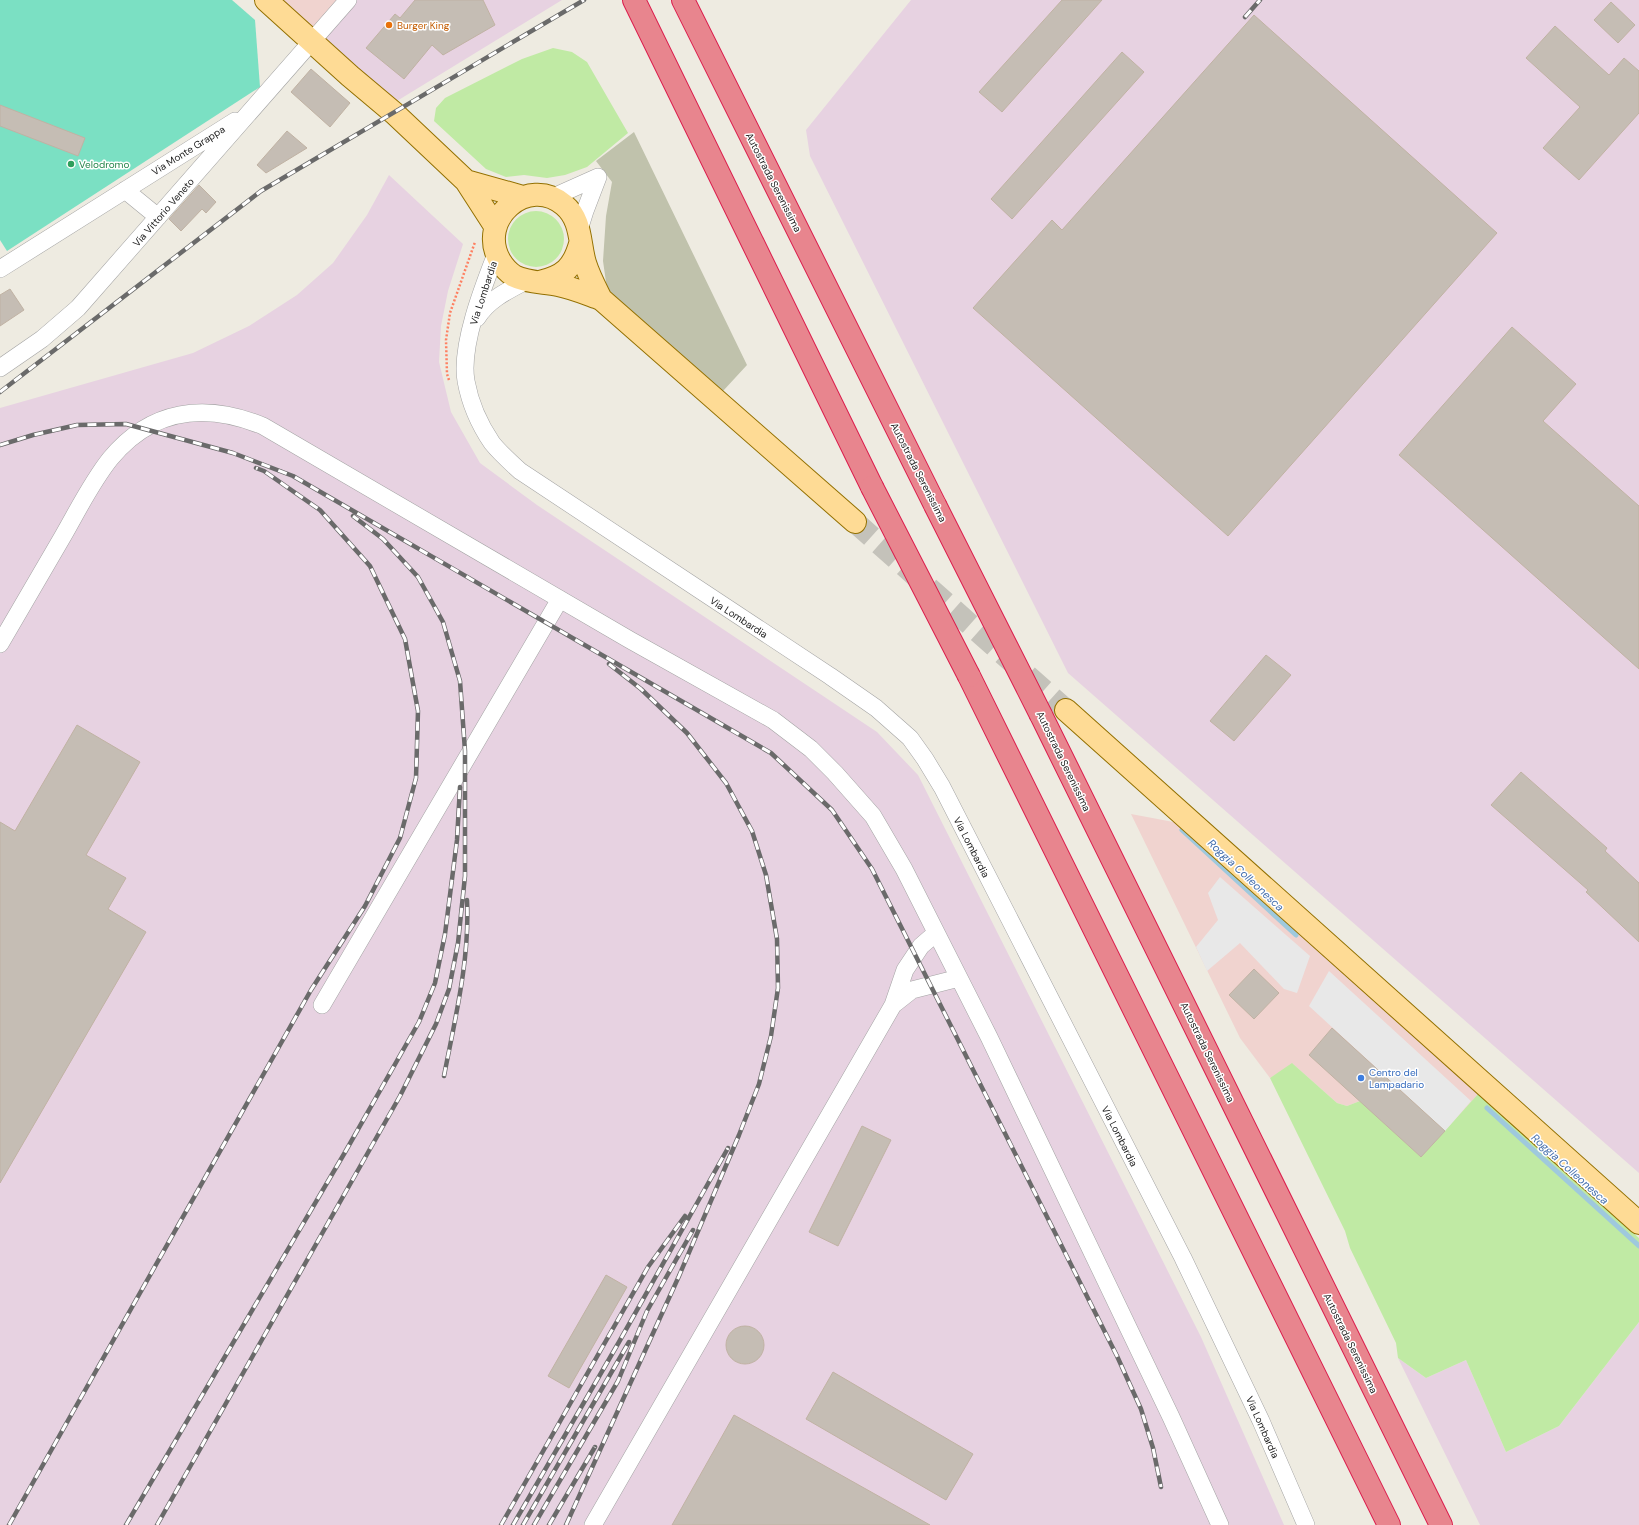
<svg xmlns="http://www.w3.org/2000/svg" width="1639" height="1525" font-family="'DM Sans',sans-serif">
<rect width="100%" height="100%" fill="#eeebe1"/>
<path fill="#f0d3cf" d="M274 0H340L311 33Z
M1131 814 1184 824 1483 1089 1421 1157 1360 1101 1347 1106 1337 1103 1293 1064 1270 1078 1240 1038Z"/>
<path fill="#e7d2e1" d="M355 0H562L392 104 319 40Z
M911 0H1639V1173L1068 673 810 156 806 130Z
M389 175 463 244 448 291 441 326 439 362 451 412 480 463 537 505 877 732 918 775 1201 1337 1284 1525H0V408L193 353 249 326 297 295 333 263 367 215Z
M1639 1322V1525H1480L1398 1358 1426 1378 1466 1360 1506 1452 1559 1426Z"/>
<path fill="#c0c2ac" d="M634 132 747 365 723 391 607 289 603 261 606 216 612 182 596 161Z"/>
<path fill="#c0eaa4" d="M553 48 572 52 587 62 628 133 587 167 565 175 547 178 524 175 506 177 486 169 434 121 436 108 445 98 522 59Z
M508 239a28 28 0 1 1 56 0a28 28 0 1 1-56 0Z
M1292 1063 1337 1103 1347 1106 1360 1101 1421 1157 1479 1093 1639 1238V1322L1559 1426 1506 1452 1466 1360 1426 1378 1398 1358 1396 1343 1350 1248 1345 1231 1270 1078Z"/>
<path fill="#7be0c3" d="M0 0H232L255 20 260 87 7 251 0 240Z"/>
<path fill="#e8e8e8" d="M1220 877 1310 956 1297 993 1284 989 1240 943 1207 971 1196 947 1218 920 1208 893Z
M1329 971 1471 1101 1445 1131 1309 1006Z"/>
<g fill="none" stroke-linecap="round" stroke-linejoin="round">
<path stroke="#9fc9dd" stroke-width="5" d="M1182 830 1296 935
M1487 1108 1639 1246"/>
</g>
<path fill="#c5bdb4" stroke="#c0b2a3" d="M415 0H483L495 25 443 55 432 45 404 79 366 48 395 14 400 18Z
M1062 0H1102L1002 112 979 92Z
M1611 2 1635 25 1618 43 1594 20Z
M1254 15 1497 233 1228 536 973 308 1052 220 1062 230Z
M1555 26 1609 75 1624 58 1639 71V113L1579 180 1543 148 1580 107 1526 58Z
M1122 52 1144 72 1012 219 991 199Z
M311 69 350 103 330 127 291 92Z
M0 105 85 138 78 156 0 126Z
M287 131 307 148 266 173 257 165Z
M199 185 216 202 206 213 202 209 181 231 169 219Z
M10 289 24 310 0 326V295Z
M1512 327 1576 384 1543 421 1639 506V669L1399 455Z
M1266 655 1291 675 1234 741 1210 721Z
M77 725 140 762 86 855 126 878 108 909 146 932 0 1183V822L15 831Z
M1521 772 1607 848 1605 851 1639 883V942L1586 892 1588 890 1491 805Z
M1254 969 1279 993 1254 1019 1229 995Z
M1332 1028 1445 1131 1421 1157 1309 1055Z
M862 1126 891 1140 838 1246 809 1232Z
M606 1275 627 1287 569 1388 548 1376Z
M726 1345a19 19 0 1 1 38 0a19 19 0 1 1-38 0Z
M833 1372 973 1454 946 1500 806 1419Z
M734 1415 930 1525H672Z"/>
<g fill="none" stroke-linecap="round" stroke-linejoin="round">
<path stroke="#c4c2ba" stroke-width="22" stroke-dasharray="22 11" stroke-linecap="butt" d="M855 522 1066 710"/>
<defs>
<path id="minor" d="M125 190 158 217
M551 198 598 177
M579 230 585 211 598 177
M496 254C483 287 460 346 466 381 470 403 479 424 492 443 500 453 510 462 520 471L830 676 876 708 910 738 925 759 942 787 1183 1258 1261 1421 1306 1525
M0 269 235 121
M477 318C488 300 507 291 526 281
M0 368 42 339 78 308 348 0
M0 644C21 608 42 572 63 536 78 510 91 483 110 459 151 409 205 402 263 426L630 640 773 720 811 749 835 773 873 816 904 869 989 1037 1171 1417 1220 1525
M322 1005 560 599
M893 1005 912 990 959 978
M593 1525 893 1005 905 970 921 946 936 933"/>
<path id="major" d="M266 0 350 76 394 113 466 181 495 226
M466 181 523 197
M540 282C564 276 573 268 580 244
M601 299C587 294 573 288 558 285 544 282 528 283 514 276 508 272 503 266 500 261 476 219 528 174 564 205 582 220 579 243 585 263 589 276 595 287 601 299L855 522
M1066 710 1639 1223"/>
<path id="highway" d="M634 0 872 487
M683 0 935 505
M969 676 1389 1525
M1041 715 1441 1525"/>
</defs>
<use href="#minor" stroke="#a3a3a3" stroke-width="18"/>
<use href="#major" stroke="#937000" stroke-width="24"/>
<use href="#highway" stroke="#db1e4d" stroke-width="24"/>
<path stroke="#fe8062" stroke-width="2.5" stroke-dasharray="2 2" stroke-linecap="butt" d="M449 380 447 374 446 340 450 313 475 242"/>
<use href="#minor" stroke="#fff" stroke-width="17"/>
<use href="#major" stroke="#fedb95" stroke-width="22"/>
<use href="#highway" stroke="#e8858e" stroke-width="22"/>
<defs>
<path id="rail" d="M1245 17 1260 0
M0 392 261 191 584 0
M0 445 33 435 77 425 126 424 233 453 293 476 771 753 832 810 872 869 1117 1356 1141 1409 1153 1448 1161 1487
M444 1076C455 1019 470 959 467 900
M9 1525 311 990 365 906 400 838 416 778 418 711 405 639 370 566 320 510 264 471 256 468
M126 1525 344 1154 419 1022 435 983 445 934 457 840 460 787
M157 1525 400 1096 436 1024 449 989 458 943 465 876V751L460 681 443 622 418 577 383 539 353 516
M501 1525 648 1267 685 1216
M513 1525 619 1342 728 1148
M523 1525 629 1342
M534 1525 618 1381 647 1311 693 1230
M549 1525 595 1447
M566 1525 679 1276 739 1135 759 1084 771 1036 778 988 777 939 766 875 752 831 726 783 687 733 641 689 609 664"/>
</defs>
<use href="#rail" stroke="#6a6a6a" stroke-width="4.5"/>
<use href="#rail" stroke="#fff" stroke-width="3" stroke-dasharray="9" stroke-linecap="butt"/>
<defs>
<path id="highway-bridge" d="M872 487 969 676
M935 505 1041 715"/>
</defs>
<use href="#highway-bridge" stroke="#db1e4d" stroke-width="24" stroke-linecap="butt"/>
<use href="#highway-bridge" stroke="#e8858e" stroke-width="22"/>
</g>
<circle fill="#e8710a" stroke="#fff" stroke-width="1.5" cx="389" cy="25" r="4"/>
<circle fill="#2e9e5b" stroke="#fff" stroke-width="1.5" cx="71" cy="164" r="4"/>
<circle fill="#3f7fe0" stroke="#fff" stroke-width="1.5" cx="1361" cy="1078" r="4"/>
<g text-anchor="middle" stroke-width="3" stroke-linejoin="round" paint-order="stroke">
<g font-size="10" fill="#c56008" stroke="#fff" text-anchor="start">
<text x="397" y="29">Burger King</text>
</g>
<g font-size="10" fill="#1c1c1c" stroke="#fff">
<text transform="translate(188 150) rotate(-32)" y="4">Via Monte Grappa</text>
<text transform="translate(774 182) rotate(63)" y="4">Autostrada Serenissima</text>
<text transform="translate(163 212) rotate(-49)" y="4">Via Vittorio Veneto</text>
<text transform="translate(483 293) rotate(-72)" y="4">Via Lombardia</text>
<text transform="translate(919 472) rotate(63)" y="4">Autostrada Serenissima</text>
<text transform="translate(739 617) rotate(33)" y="4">Via Lombardia</text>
<text transform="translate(1064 761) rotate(64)" y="4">Autostrada Serenissima</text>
<text transform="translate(972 847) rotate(63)" y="4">Via Lombardia</text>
<text transform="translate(1208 1052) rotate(64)" y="4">Autostrada Serenissima</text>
<text transform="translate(1120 1136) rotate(63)" y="4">Via Lombardia</text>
<text transform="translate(1351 1343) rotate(64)" y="4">Autostrada Serenissima</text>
<text transform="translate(1263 1427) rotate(66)" y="4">Via Lombardia</text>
</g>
<g font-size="10" fill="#27864d" stroke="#fff" text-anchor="start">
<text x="79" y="168">Velodromo</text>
</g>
<g font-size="10" fill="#366cbe" stroke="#fff" text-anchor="start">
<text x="1369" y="1076">Centro del<tspan x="1369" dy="12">Lampadario</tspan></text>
</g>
<g font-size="11" font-style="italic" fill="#4670ad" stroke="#fff">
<text transform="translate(1246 875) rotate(43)" y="4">Roggia Colleonesca</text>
<text transform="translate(1570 1169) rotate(42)" y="4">Roggia Colleonesca</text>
</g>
</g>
</svg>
